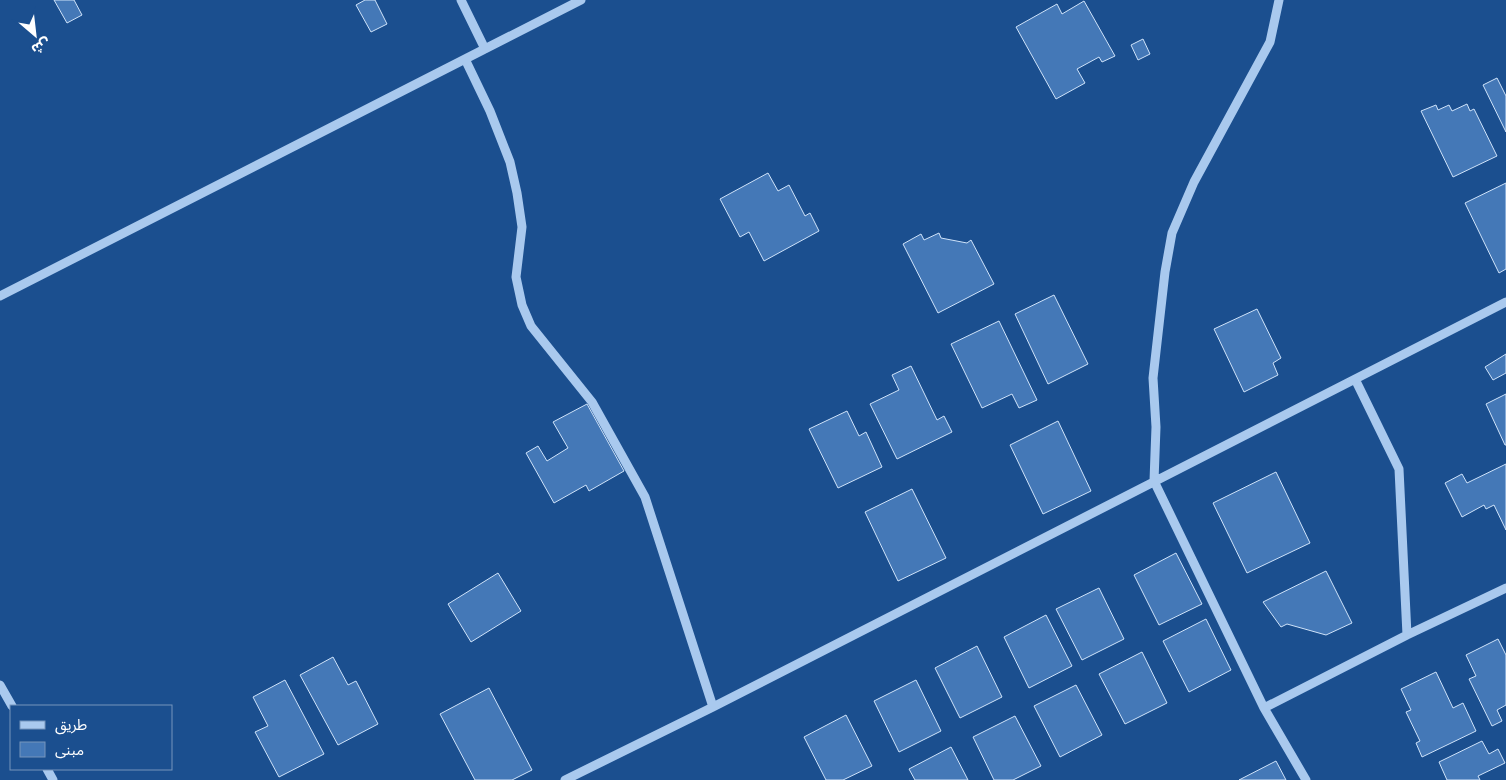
<svg xmlns="http://www.w3.org/2000/svg" width="1506" height="780" font-family="Poppins,'Noto Sans Arabic',sans-serif">
<rect width="100%" height="100%" fill="#1b4f8f"/>
<path fill="#4478b7" stroke="#cfe3fa" d="M54 0H74L82 15 67 23Z
M365 0H375L387 24 371 32 356 5Z
M1084 1 1115 56 1102 62 1099 57 1077 69 1085 83 1056 99 1016 27 1057 4 1062 14Z
M1143 39 1150 54 1138 60 1131 45Z
M1497 78 1506 96V132L1483 85Z
M1467 104 1470 111 1474 109 1497 156 1453 177 1421 111 1436 105 1438 110 1449 105 1452 111Z
M768 173 778 191 789 185 805 216 810 213 819 231 764 261 749 232 740 237 720 199Z
M1506 183V269L1499 273 1465 203Z
M939 233 941 238 967 243 971 240 994 284 938 313 903 244 921 234 924 240Z
M1054 295 1088 364 1048 384 1015 314Z
M1257 309 1281 358 1273 363 1278 375 1244 392 1214 329Z
M999 321 1037 400 1019 408 1012 394 982 408 951 344Z
M1506 354V373L1493 380 1485 367Z
M911 366 937 420 944 416 952 432 897 459 870 404 899 390 892 375Z
M1506 394V445H1505L1486 404Z
M587 404 624 471 589 491 586 485 554 503 526 453 538 446 547 461 568 448 553 422Z
M847 411 859 436 866 432 882 467 838 488 809 429Z
M1058 421 1091 491 1043 514 1010 445Z
M1506 464V530L1494 505 1486 509 1484 505 1462 517 1445 483 1462 474 1467 483Z
M1276 472 1310 543 1247 573 1213 503Z
M912 489 946 558 898 581 865 512Z
M1176 553 1202 604 1159 625 1134 575Z
M1326 571 1352 623 1326 635 1287 624 1281 627 1263 602Z
M498 573 521 611 471 642 448 604Z
M1099 588 1124 639 1082 660 1056 609Z
M1046 615 1072 666 1029 688 1004 637Z
M1206 619 1231 670 1189 692 1163 641Z
M1498 639 1506 655V705L1497 710 1502 721 1492 726 1469 679 1476 676 1466 655Z
M977 646 1002 697 960 718 935 668Z
M1142 652 1167 703 1125 724 1099 674Z
M333 657 348 685 356 681 378 724 338 745 300 675Z
M1436 672 1453 708 1463 703 1476 731 1422 757 1416 743 1420 741 1406 712 1411 710 1401 689Z
M285 680 324 754 279 777 255 732 268 726 253 697Z
M916 680 941 731 899 752 874 701Z
M1076 685 1102 735 1060 757 1034 706Z
M489 688 532 770 512 780H475L440 714Z
M846 715 872 766 843 780H826L804 737Z
M1015 716 1041 766 1013 780H994L973 737Z
M1482 741 1489 754 1498 749 1505 763 1478 776 1480 780H1447L1439 762Z
M951 747 968 780H915L909 769Z
M1276 761 1286 780H1239Z"/>
<g fill="none" stroke-linecap="round" stroke-linejoin="round">
<path stroke="#a9c9ee" stroke-width="9" d="M461 0 485 49
M1279 0 1270 42 1194 182 1172 233 1165 272 1153 378 1156 427 1154 481 1264 708 1306 780
M465 59 490 111 510 162 517 193 522 227 516 277 522 305 531 326 592 402 645 497 713 707
M0 296 581 0
M1355 379 1399 469 1407 635
M0 685 12 706
M1264 708 1407 635 1506 588
M47 769 53 780
M565 780 713 707 1506 302"/>
</g>
<rect x="10" y="705" width="162" height="65" fill="#1b4f8f" stroke="#7695bc"/>
<rect x="20" y="721" width="25" height="8" fill="#a9c9ee" stroke="#7695bc"/>
<text x="55" y="730" font-size="15" fill="#ffffff">طريق</text>
<rect x="20" y="742" width="25" height="15" fill="#4478b7" stroke="#7695bc"/>
<text x="55" y="755" font-size="15" fill="#ffffff">مبنى</text>
<g transform="translate(35 35) rotate(152)" stroke="#1b4f8f" stroke-width="4" paint-order="stroke">
<path d="M0-4L9 19L0 12L-9 19Z" fill="#ffffff"/>
<text y="-8" font-size="14" font-weight="bold" text-anchor="middle" fill="#ffffff">ش</text>
</g>
</svg>
